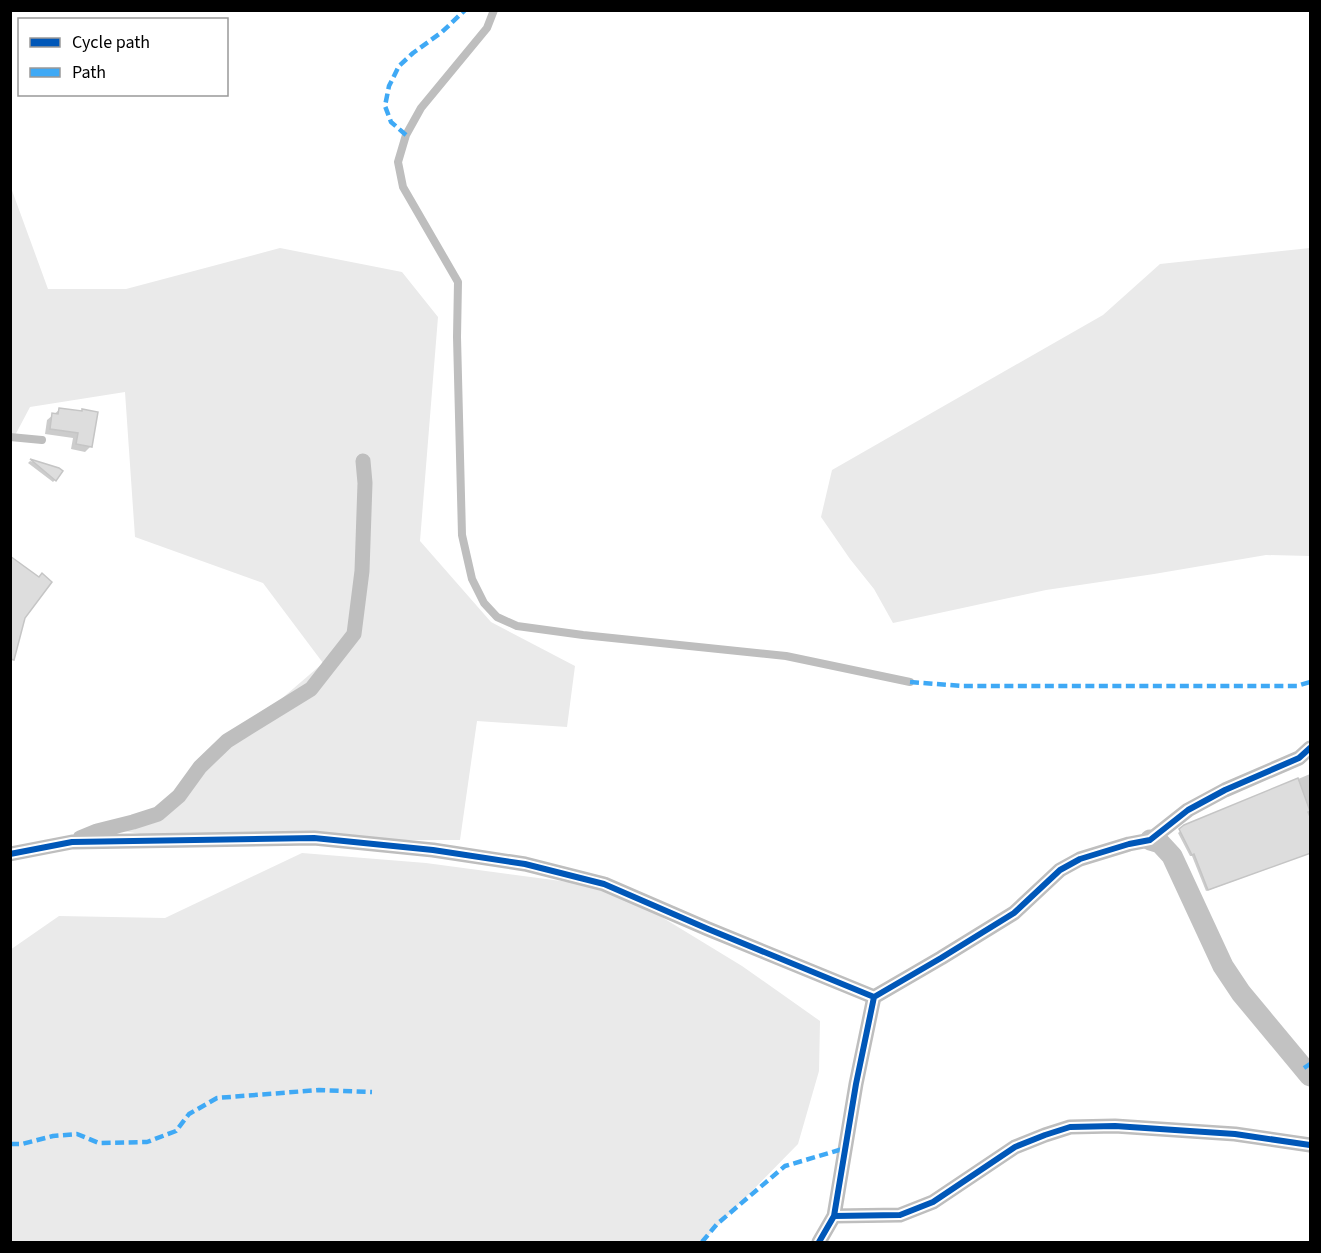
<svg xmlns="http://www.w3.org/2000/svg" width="1321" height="1253" font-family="'Source Sans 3',sans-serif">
<rect width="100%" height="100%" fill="#fff"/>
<path fill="#eaeaea" d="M10 185 48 289H126L280 248 402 272 438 317 420 541 491 622 575 666 567 727 477 721 460 840H174L118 830 175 809 220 752 323 663 263 583 135 537 125 392 30 407 11 443Z
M1310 248V556L1266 555 1154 574 1046 590 893 623 874 589 850 559 821 517 832 470 1103 315 1160 264Z
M302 853 426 863 614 888 742 966 820 1021 819 1071 798 1144 702 1242H11L10 950 59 916 165 918Z"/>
<path fill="#0003" d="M59 410 91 446 85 452 71 449 73 438 45 434 47 420Z
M30 461 58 469 55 480 53 482 28 463Z
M1310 774V853L1206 891 1192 856H1190L1178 833 1185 827Z"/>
<path fill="#ddd" stroke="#c5c5c5" stroke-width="1.5" d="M59 408 82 411V409L98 412 92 447 76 444 78 433 50 429 52 413 58 414Z
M30 459 59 468 63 471 56 481Z
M10 556 39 577 42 573 52 582 25 618 14 660 10 659Z
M1298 778 1310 811 1308 812 1311 819V853L1208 890 1194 854 1192 855 1179 829 1184 825Z"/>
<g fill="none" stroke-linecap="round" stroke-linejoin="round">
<path stroke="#bebebe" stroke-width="8" d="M494 10 487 28 421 108 406 135 398 162 403 187 458 282 457 337 462 535 472 579 484 603 497 617 517 626 583 635 786 656 910 682
M10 437 42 440"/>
<path stroke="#bebebe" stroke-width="15" d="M80 838 97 831 133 822 158 814 179 796 200 767 227 741 311 689 354 634 362 571 365 483 363 461
M10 854 72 842 314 838 433 850 525 864 604 884 708 929 874 997
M834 1216 900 1215 933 1202 1015 1147 1045 1135 1070 1127 1115 1126 1235 1134 1310 1145
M819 1242 834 1216 856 1084 874 997 941 958 1014 913 1060 870 1080 859 1129 844 1150 840 1188 810 1225 790 1299 758 1310 748"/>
<path stroke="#c2c2c2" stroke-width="21" d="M1150 840 1160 843 1172 856 1223 966 1241 993 1310 1076"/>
<path stroke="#3fa9f5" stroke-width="4.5" stroke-dasharray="9 4.5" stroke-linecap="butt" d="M406 135 391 122 385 106 389 86 399 66 413 53 442 32 465 10
M910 682 962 686H1297L1310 682
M1304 1068 1310 1064
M10 1144H22L53 1136 77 1134 99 1143 147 1142 176 1131 189 1114 217 1098 319 1090 372 1092
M702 1242 717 1224 785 1166 846 1148"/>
<defs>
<path id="cycleway" d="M10 854 72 842 314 838 433 850 525 864 604 884 708 929 874 997
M834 1216 900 1215 933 1202 1015 1147 1045 1135 1070 1127 1115 1126 1235 1134 1310 1145
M819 1242 834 1216 856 1084 874 997 941 958 1014 913 1060 870 1080 859 1129 844 1150 840 1188 810 1225 790 1299 758 1310 748"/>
</defs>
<use href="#cycleway" stroke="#fff" stroke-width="10"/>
<use href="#cycleway" stroke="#0057b8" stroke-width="6"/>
</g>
<rect width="1321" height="1253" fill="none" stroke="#000000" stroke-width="24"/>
<rect x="18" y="18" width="210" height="78" fill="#ffffff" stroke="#999999" stroke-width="1.5"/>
<rect x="30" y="38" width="30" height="9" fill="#0057b8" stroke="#999999" stroke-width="1.5"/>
<text x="72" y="48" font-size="18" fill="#000000">Cycle path</text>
<rect x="30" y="68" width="30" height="9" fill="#3fa9f5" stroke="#999999" stroke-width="1.5"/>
<text x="72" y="78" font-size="18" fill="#000000">Path</text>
</svg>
